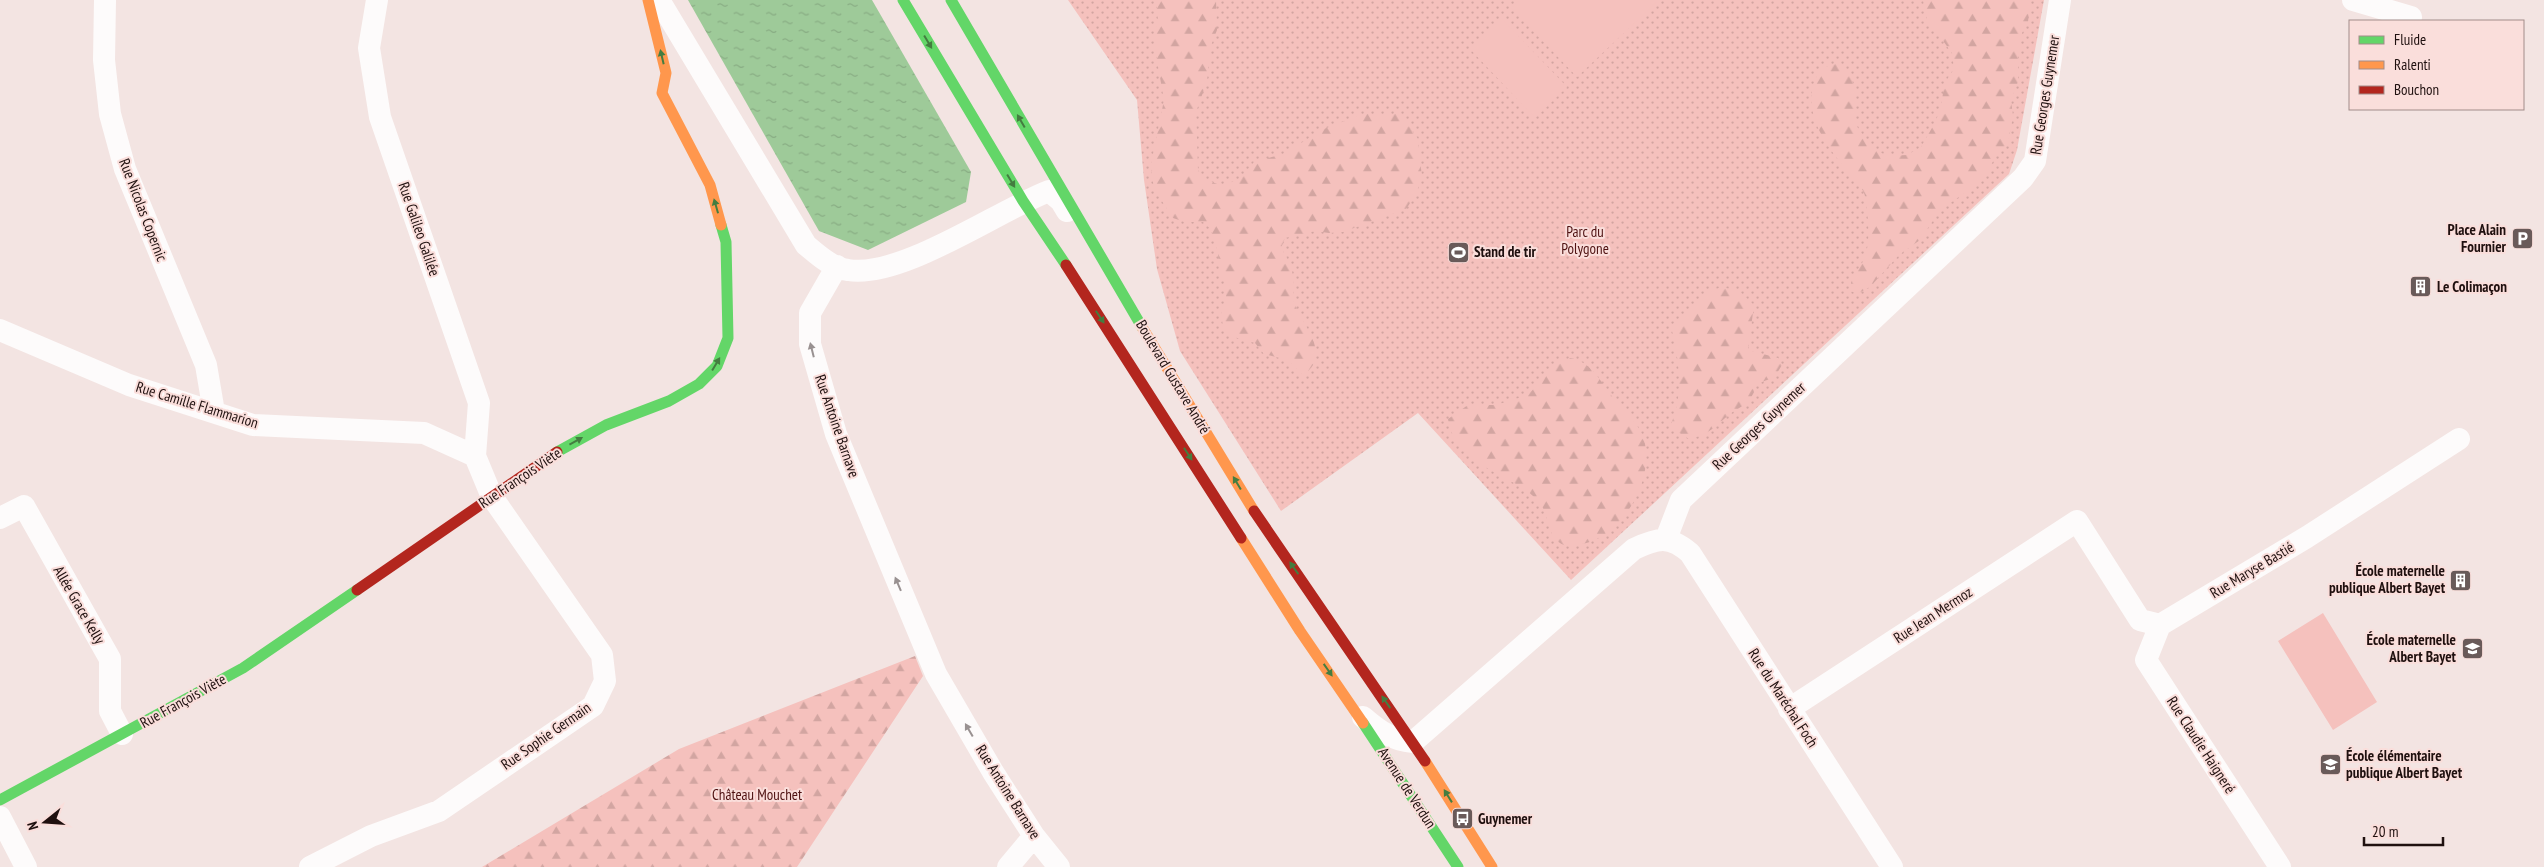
<svg xmlns="http://www.w3.org/2000/svg" width="2544" height="867" font-family="'PT Sans Narrow',sans-serif">
<defs>
<pattern id="grass-dots" width="8" height="8" patternUnits="userSpaceOnUse" patternTransform="scale(1.25)"><rect width="8" height="8" fill="#f5c1bd"/><path d="M2 2h.1M6 6h.1" fill="none" stroke="#d2a5a1" stroke-width="1.8" stroke-linecap="round"/></pattern>
<pattern id="forest-firs" width="22" height="20" patternUnits="userSpaceOnUse" patternTransform="scale(1.25)"><rect width="22" height="20" fill="#f5c1bd"/><path d="M5 1l3.5 6h-7zM16 11l3.5 6h-7z" fill="#d2a5a1"/></pattern>
<pattern id="water-ripples" width="26" height="14" patternUnits="userSpaceOnUse" patternTransform="scale(1.25)"><rect width="26" height="14" fill="#9eca99"/><path d="M2 4q2-2 4 0t4 0M15 11q2-2 4 0t4 0" fill="none" stroke="#88ac83"/></pattern>
</defs>
<rect width="100%" height="100%" fill="#f3e4e2"/>
<path fill="url(#grass-dots)" d="M1068 0H2044L2017 150 2009 174 1571 580 1418 413 1281 511 1180 351 1157 269 1144 180 1137 100Z"/>
<path fill="url(#forest-firs)" d="M1156 0H1216L1217 30 1210 48 1207 81 1196 112 1198 170 1205 179 1222 186 1241 178 1254 162 1283 154 1324 129 1362 114H1401L1418 139 1422 178 1415 196 1406 209 1343 232 1329 233 1315 231 1285 238 1281 248C1289 260 1294 272 1294 287 1294 291 1293 295 1293 299 1299 323 1335 354 1303 375L1288 360 1264 354 1255 343 1230 336 1223 328 1221 310 1226 301V285L1219 269 1218 253 1210 228 1203 222H1185L1173 218 1156 192 1152 179 1151 164 1164 100 1155 49 1154 35 1158 20Z
M1923 0H2030L2028 22 2022 33 2018 55V82L2011 100 2013 116 2008 143 1996 156 1982 181 1940 210 1920 240 1899 255 1870 287 1857 294 1851 291C1849 276 1860 270 1865 257 1871 239 1868 215 1865 196 1864 190 1857 183 1853 178 1831 151 1801 117 1815 80 1819 70 1826 65 1837 64L1851 77 1856 93V125L1871 147 1887 156 1907 155 1921 147 1936 121 1942 101 1944 84 1954 69 1952 53 1927 19Z
M1721 287 1739 291 1754 305 1748 350 1778 358 1782 365 1774 378C1747 385 1760 389 1747 403 1744 406 1738 408 1734 411 1715 425 1713 433 1689 439L1670 427C1685 391 1679 363 1671 326L1705 294Z
M1570 358C1590 361 1600 380 1611 395 1622 412 1641 422 1645 444 1653 483 1621 537 1582 544 1577 545 1571 547 1567 546 1550 542 1549 523 1544 510 1540 501 1528 491 1520 486 1492 471 1452 454 1448 419L1468 405H1496L1528 395 1558 362Z
M915 656 923 676 797 867H482L679 749Z"/>
<path fill="#f5c1bd" d="M1520 0H1659L1577 77 1511 8Z
M1502 19 1567 87 1535 118 1471 50Z
M2323 613 2377 702 2333 730 2278 641Z"/>
<path fill="url(#water-ripples)" d="M688 0H872L971 172 966 202 868 250 819 231Z"/>
<g fill="none" stroke-linecap="round" stroke-linejoin="round">
<path stroke="#fdfbfb" stroke-width="22" d="M105 0 104 60 110 114 125 169 206 365 214 412
M377 0 369 48 380 117 479 403 475 456
M659 0 806 245C818 255 832 268 848 270 901 279 997 211 1049 191L1061 201 1067 211
M2353 0 2411 17
M837 266 810 313V344L836 434 936 674 993 772 1034 836 1059 867
M0 330 129 385 253 425 424 433 475 456 492 497 602 655 605 681 593 706 439 811 371 836 310 867
M0 518 24 506 110 659V711L122 734
M1666 539 1681 500 2023 178 2035 161 2060 0
M2160 625 2146 660 2280 867
M1789 709 2077 521 2140 620 2160 625 2307 537 2459 439
M1363 717C1379 731 1392 740 1413 742L1634 549C1658 538 1669 535 1690 553L1892 867
M0 817 26 867
M1008 867 1034 836"/>
<path stroke="#63d668" stroke-width="11" d="M903 0 1023 201 1066 265
M951 0 1142 327
M557 452 606 425 669 401 699 384 717 366 728 338 726 242 721 225
M1363 723 1458 867
M0 800 243 668 357 590"/>
<path stroke="#ff974d" stroke-width="11" d="M648 0 666 73 662 93 710 185 721 225
M1142 327 1254 511
M1241 538 1300 631 1363 723
M1425 761 1492 867"/>
<path stroke="#b3261e" stroke-width="11" d="M1066 265 1241 538
M1254 511 1425 761
M357 590 557 452"/>
</g>
<defs><path id="oneway-solid" d="M-6-.8H1V-3.2L6.5 0L1 3.2V.8H-6Z" transform="scale(1.25)"/></defs>
<g fill="#447d40">
<use href="#oneway-solid" transform="translate(928 42) rotate(59)"/>
<use href="#oneway-solid" transform="translate(662 57) rotate(-103)"/>
<use href="#oneway-solid" transform="translate(1021 121) rotate(-120)"/>
<use href="#oneway-solid" transform="translate(1011 181) rotate(59)"/>
<use href="#oneway-solid" transform="translate(716 206) rotate(-106)"/>
<use href="#oneway-solid" transform="translate(1100 317) rotate(56)"/>
<use href="#oneway-solid" transform="translate(716 364) rotate(-59)"/>
<use href="#oneway-solid" transform="translate(576 441) rotate(-29)"/>
<use href="#oneway-solid" transform="translate(1188 454) rotate(57)"/>
<use href="#oneway-solid" transform="translate(1237 483) rotate(-121)"/>
<use href="#oneway-solid" transform="translate(1294 568) rotate(-125)"/>
<use href="#oneway-solid" transform="translate(1328 670) rotate(55)"/>
<use href="#oneway-solid" transform="translate(1386 702) rotate(-125)"/>
<use href="#oneway-solid" transform="translate(1448 796) rotate(-122)"/>
</g>
<g fill="#999191">
<use href="#oneway-solid" transform="translate(812 350) rotate(-104)"/>
<use href="#oneway-solid" transform="translate(898 584) rotate(-113)"/>
<use href="#oneway-solid" transform="translate(969 730) rotate(-120)"/>
</g>
<defs>
<symbol id="parking-square" viewBox="-11 -11 22 22"><rect x="-9" y="-9" width="18" height="18" rx="4" fill="#695a59" stroke="#fadedb"/><path d="M-3.5-5.5H1a3.5 3.5 0 0 1 0 7H-1V5.5H-3.5ZM-1-3.4V-.6H.8a1.4 1.4 0 0 0 0-2.8Z" fill="#fff"/></symbol>
<symbol id="stadium-square" viewBox="-11 -11 22 22"><rect x="-9" y="-9" width="18" height="18" rx="4" fill="#695a59" stroke="#fadedb"/><path d="M0-5a6.5 5 0 1 0 0 10a6.5 5 0 1 0 0-10ZM-3.5-1.8h7v3.6h-7Z" fill="#fff"/></symbol>
<symbol id="building-square" viewBox="-11 -11 22 22"><rect x="-9" y="-9" width="18" height="18" rx="4" fill="#695a59" stroke="#fadedb"/><path d="M-4-6H4V6H1V3H-1V6H-4ZM-2.5-4.3h1.7v1.8h-1.7ZM.8-4.3h1.7v1.8H.8ZM-2.5-1h1.7V.8h-1.7ZM.8-1h1.7V.8H.8Z" fill="#fff"/></symbol>
<symbol id="school-square" viewBox="-11 -11 22 22"><rect x="-9" y="-9" width="18" height="18" rx="4" fill="#695a59" stroke="#fadedb"/><path d="M0-5L7-2L0 1L-7-2ZM-4 1L0 2.5L4 1V4Q0 6-4 4Z" fill="#fff"/></symbol>
<symbol id="bus-square" viewBox="-11 -11 22 22"><rect x="-9" y="-9" width="18" height="18" rx="4" fill="#695a59" stroke="#fadedb"/><path d="M-5-6H5V4H4V6H2V4H-2V6H-4V4H-5ZM-3.5-4V0h7V-4ZM-3.5 1.2v1.5H-2V1.2ZM2 1.2v1.5H3.5V1.2Z" fill="#fff"/></symbol>
</defs>
<g fill-rule="evenodd">
<use href="#parking-square" x="2510" y="226" width="25" height="25"/>
<use href="#stadium-square" x="1446" y="240" width="25" height="25"/>
<use href="#building-square" x="2408" y="274" width="25" height="25"/>
<use href="#building-square" x="2448" y="568" width="25" height="25"/>
<use href="#school-square" x="2460" y="636" width="25" height="25"/>
<use href="#school-square" x="2318" y="752" width="25" height="25"/>
<use href="#bus-square" x="1450" y="806" width="25" height="25"/>
</g>
<g text-anchor="middle" stroke-width="4" stroke-linejoin="round" paint-order="stroke">
<g font-size="15" fill="#1f100f" stroke="#fadedb">
<text transform="translate(2045 95) rotate(-81)" y="5">Rue Georges Guynemer</text>
<text transform="translate(143 210) rotate(69)" y="5">Rue Nicolas Copernic</text>
<text transform="translate(419 229) rotate(71)" y="5">Rue Galileo Galilée</text>
<text transform="translate(1173 377) rotate(59)" y="5">Boulevard Gustave André</text>
<text transform="translate(197 405) rotate(17)" y="5">Rue Camille Flammarion</text>
<text transform="translate(837 426) rotate(71)" y="5">Rue Antoine Barnave</text>
<text transform="translate(1759 426) rotate(-43)" y="5">Rue Georges Guynemer</text>
<text transform="translate(520 478) rotate(-34)" y="5">Rue François Viète</text>
<text transform="translate(2252 570) rotate(-31)" y="5">Rue Maryse Bastié</text>
<text transform="translate(79 605) rotate(60)" y="5">Allée Grace Kelly</text>
<text transform="translate(1933 615) rotate(-33)" y="5">Rue Jean Mermoz</text>
<text transform="translate(1783 698) rotate(57)" y="5">Rue du Maréchal Foch</text>
<text transform="translate(183 701) rotate(-29)" y="5">Rue François Viète</text>
<text transform="translate(546 736) rotate(-35)" y="5">Rue Sophie Germain</text>
<text transform="translate(2201 745) rotate(57)" y="5">Rue Claudie Haigneré</text>
<text transform="translate(1407 788) rotate(57)" y="5">Avenue de Verdun</text>
<text transform="translate(1008 792) rotate(58)" y="5">Rue Antoine Barnave</text>
</g>
<g font-size="15" font-weight="bold" fill="#1f100f" stroke="#fadedb" text-anchor="start">
<text x="2506" y="235" text-anchor="end">Place Alain<tspan x="2506" dy="17">Fournier</tspan></text>
<text x="1474" y="257">Stand de tir</text>
<text x="2437" y="292">Le Colimaçon</text>
<text x="2445" y="576" text-anchor="end">École maternelle<tspan x="2445" dy="17">publique Albert Bayet</tspan></text>
<text x="2456" y="645" text-anchor="end">École maternelle<tspan x="2456" dy="17">Albert Bayet</tspan></text>
<text x="2346" y="761">École élémentaire<tspan x="2346" dy="17">publique Albert Bayet</tspan></text>
<text x="1478" y="824">Guynemer</text>
</g>
<g font-size="15" fill="#4f1212" stroke="#fadedb">
<text x="1585" y="237">Parc du<tspan x="1585" dy="17">Polygone</tspan></text>
<text x="757" y="800">Château Mouchet</text>
</g>
</g>
<rect x="2349" y="20" width="175" height="90" fill="#fadedb" stroke="#a28c89"/>
<rect x="2359" y="36" width="25" height="8" fill="#63d668" stroke="#a28c89"/>
<text x="2394" y="45" font-size="15" fill="#1f100f">Fluide</text>
<rect x="2359" y="61" width="25" height="8" fill="#ff974d" stroke="#a28c89"/>
<text x="2394" y="70" font-size="15" fill="#1f100f">Ralenti</text>
<rect x="2359" y="86" width="25" height="8" fill="#b3261e" stroke="#a28c89"/>
<text x="2394" y="95" font-size="15" fill="#1f100f">Bouchon</text>
<g transform="translate(45 822) rotate(253)" stroke="#fadedb" stroke-width="4" paint-order="stroke">
<path d="M0-4L9 19L0 12L-9 19Z" fill="#1f100f"/>
<text y="-8" font-size="14" font-weight="bold" text-anchor="middle" fill="#1f100f">N</text>
</g>
<path d="M2364 837v8h79v-8" fill="none" stroke="#1f100f" stroke-width="2.5"/>
<text x="2372" y="837" font-size="15" fill="#1f100f" stroke="#fadedb" stroke-width="4" paint-order="stroke">20 m</text>
</svg>
